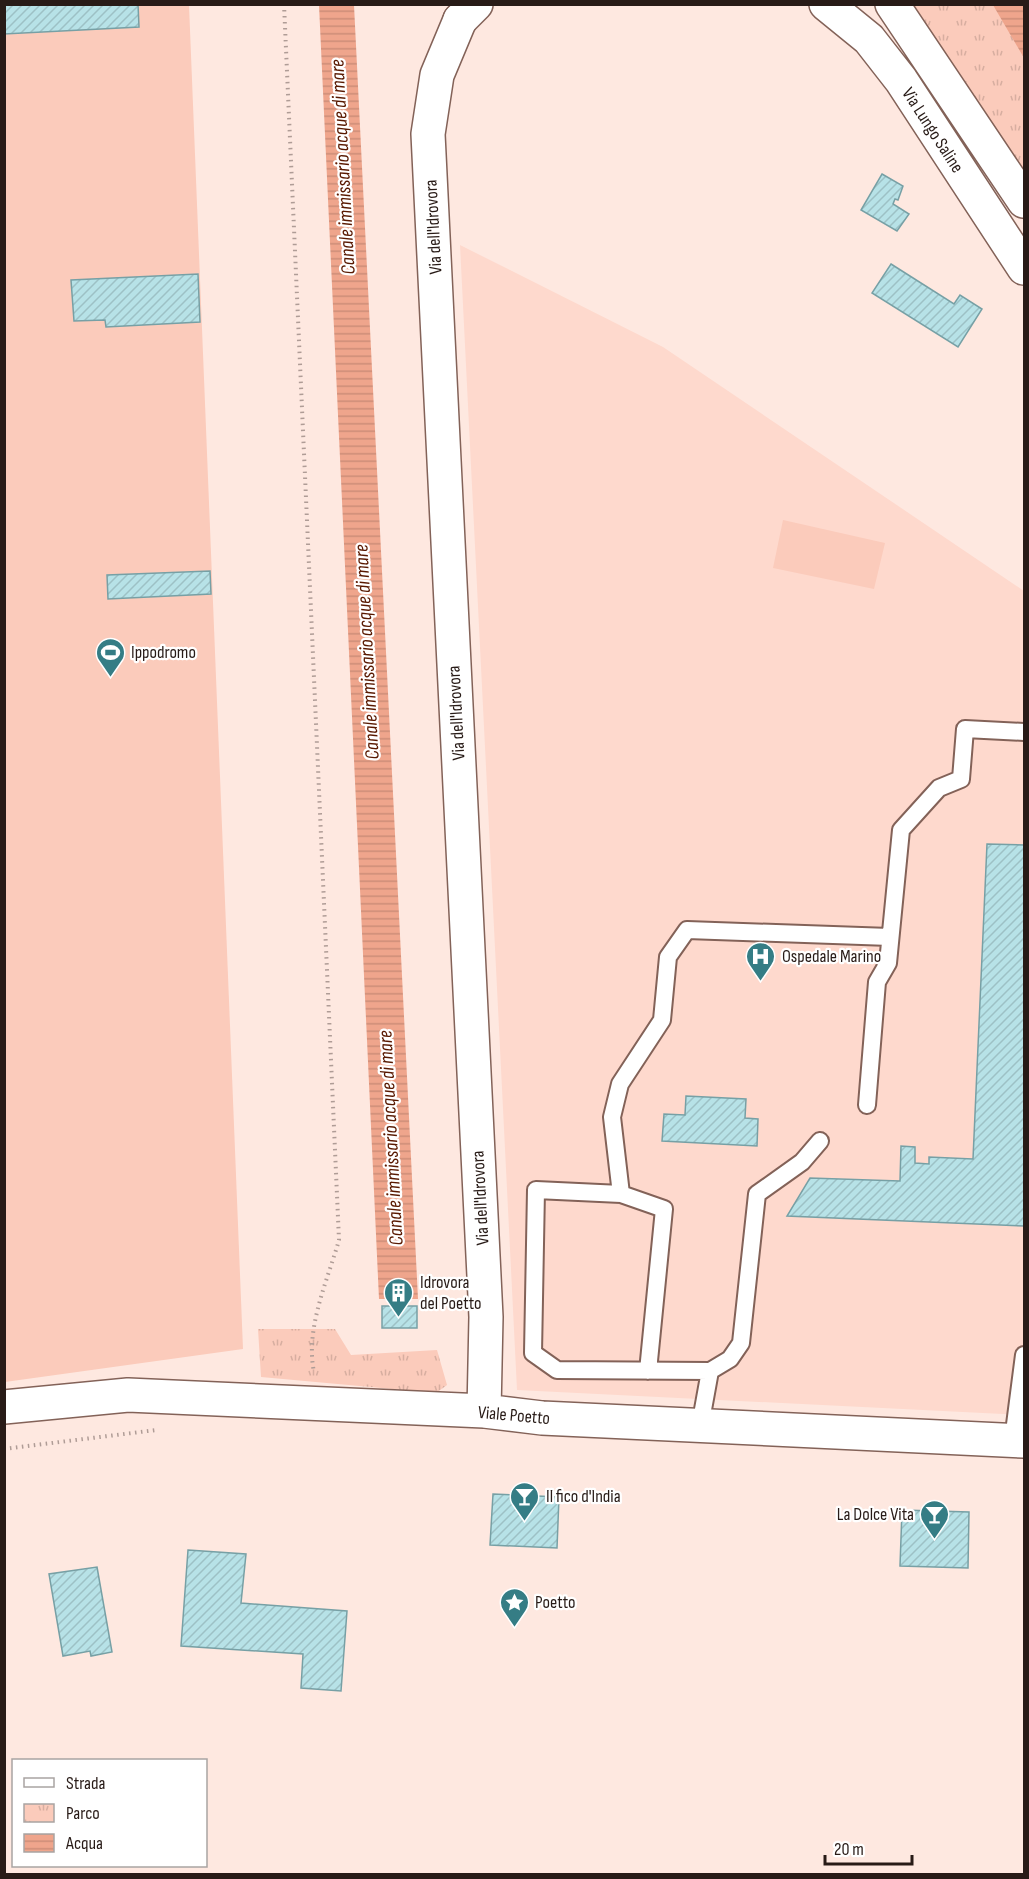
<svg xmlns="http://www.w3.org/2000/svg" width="1029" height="1879" font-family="'Sofia Sans Condensed',sans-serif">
<defs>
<pattern id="park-tufts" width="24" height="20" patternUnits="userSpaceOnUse" patternTransform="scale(1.5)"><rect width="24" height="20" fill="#fbcbbb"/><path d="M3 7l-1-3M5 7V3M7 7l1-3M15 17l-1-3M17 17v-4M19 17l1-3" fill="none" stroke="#d7aea0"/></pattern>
<pattern id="water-rules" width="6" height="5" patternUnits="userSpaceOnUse" patternTransform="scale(1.5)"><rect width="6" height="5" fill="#efa58c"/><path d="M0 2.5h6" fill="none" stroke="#cd8d78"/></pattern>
<pattern id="building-hatch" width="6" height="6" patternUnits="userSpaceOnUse" patternTransform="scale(1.5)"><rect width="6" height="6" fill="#b7e2e7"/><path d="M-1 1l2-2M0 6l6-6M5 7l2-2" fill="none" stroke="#9dc1c5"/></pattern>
</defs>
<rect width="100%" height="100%" fill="#fee8e0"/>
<path fill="#fed9cd" d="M460 245 663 347 1024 591V1415L517 1390Z"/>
<path fill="#fbcbbb" d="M4 5H189L243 1349 5 1382Z
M783 520 885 543 874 589 773 568Z"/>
<path fill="url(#park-tufts)" d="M909 5H1024V178Z
M258 1329H335L351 1355 437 1350 447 1385 436 1393 261 1377Z"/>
<path fill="url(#water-rules)" d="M319 5H354L418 1299H379Z
M993 5H1024V58Z"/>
<path fill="url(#building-hatch)" stroke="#77a0a5" stroke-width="1.5" d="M4 4H138L139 27 4 34Z
M882 174 903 186 898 200 895 199 893 204 909 214 897 231 861 210Z
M891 264 954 304 960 295 982 309 958 347 872 293Z
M198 274 200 322 106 327 105 320 74 321 71 280Z
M210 571 211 594 108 599 107 575Z
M987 844 1024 845V1226L787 1216 810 1178 900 1181 901 1146 915 1147V1163L929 1164V1157L973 1159Z
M686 1096 746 1099 745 1118 758 1119 757 1146 662 1141 664 1114 685 1115Z
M382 1306H417V1328H382Z
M493 1494 559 1497 557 1548 490 1545Z
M902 1510 969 1512 968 1568 900 1566Z
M188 1550 246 1554 241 1603 347 1611 341 1691 301 1688 303 1654 181 1646Z
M97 1567 112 1652 91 1656 90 1651 63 1656 49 1574Z"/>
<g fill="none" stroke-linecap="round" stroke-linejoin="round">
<defs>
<path id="lane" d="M867 1105 877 982 888 963 901 830 939 788 961 779 965 729 1024 732
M621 1194 612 1117 620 1084 662 1020 668 957 687 930 890 937
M648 1371 664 1209 621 1194 536 1190 533 1353 557 1370 710 1371 730 1359 741 1343 757 1194 802 1162 820 1141
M700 1426 710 1371
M1013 1440 1024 1355"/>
<path id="street" d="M460 20 437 75 428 134 486 1317 484 1411
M4 1407 128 1395 484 1411 542 1418 1024 1441"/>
<path id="secondary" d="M826 4 869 39 901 80 1024 268
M892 4 1024 201
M460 20 476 4"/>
</defs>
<use href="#lane" stroke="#836258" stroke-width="20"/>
<use href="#street" stroke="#836258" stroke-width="36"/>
<use href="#secondary" stroke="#836258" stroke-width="36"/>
<path stroke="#af9c96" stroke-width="4" stroke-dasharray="1.5 4.5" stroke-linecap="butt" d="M284 4 339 1240C327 1282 305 1329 314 1372
M4 1449 156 1430"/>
<use href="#lane" stroke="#fff" stroke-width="16"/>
<use href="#street" stroke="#fff" stroke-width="33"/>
<use href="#secondary" stroke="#fff" stroke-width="33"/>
</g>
<defs>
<symbol id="stadium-pin" viewBox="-11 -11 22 30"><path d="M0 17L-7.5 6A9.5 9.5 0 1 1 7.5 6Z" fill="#357d85" stroke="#fff"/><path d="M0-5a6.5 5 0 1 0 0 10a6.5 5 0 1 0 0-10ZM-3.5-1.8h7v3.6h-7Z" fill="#fff"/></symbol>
<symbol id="hospital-pin" viewBox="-11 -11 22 30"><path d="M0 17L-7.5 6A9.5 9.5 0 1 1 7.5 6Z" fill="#357d85" stroke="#fff"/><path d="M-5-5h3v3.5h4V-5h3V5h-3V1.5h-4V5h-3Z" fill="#fff"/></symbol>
<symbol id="building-pin" viewBox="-11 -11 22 30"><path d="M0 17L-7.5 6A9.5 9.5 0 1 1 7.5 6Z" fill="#357d85" stroke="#fff"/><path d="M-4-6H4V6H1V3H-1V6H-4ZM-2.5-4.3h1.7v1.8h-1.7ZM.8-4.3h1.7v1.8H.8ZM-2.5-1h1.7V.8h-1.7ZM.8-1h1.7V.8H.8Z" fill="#fff"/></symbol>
<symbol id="bar-pin" viewBox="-11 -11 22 30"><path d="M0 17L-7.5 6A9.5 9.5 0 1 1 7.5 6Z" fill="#357d85" stroke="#fff"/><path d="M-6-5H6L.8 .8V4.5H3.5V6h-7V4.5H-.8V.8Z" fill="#fff"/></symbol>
<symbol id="sight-pin" viewBox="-11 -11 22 30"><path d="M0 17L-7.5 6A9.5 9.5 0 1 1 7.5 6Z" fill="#357d85" stroke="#fff"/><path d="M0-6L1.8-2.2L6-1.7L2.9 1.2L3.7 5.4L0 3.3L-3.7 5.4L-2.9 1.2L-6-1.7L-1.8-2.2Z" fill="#fff"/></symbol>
</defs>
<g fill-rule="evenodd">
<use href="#stadium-pin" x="94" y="636" width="33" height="45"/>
<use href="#hospital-pin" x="744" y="940" width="33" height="45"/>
<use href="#building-pin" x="382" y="1276" width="33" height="45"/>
<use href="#bar-pin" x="508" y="1480" width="33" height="45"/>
<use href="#bar-pin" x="918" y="1498" width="33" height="45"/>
<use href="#sight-pin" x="498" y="1586" width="33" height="45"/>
</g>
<g text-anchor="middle" stroke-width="4.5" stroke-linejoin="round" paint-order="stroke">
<g font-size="18" fill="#281b17" stroke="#fff">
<text transform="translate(933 130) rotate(57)" y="6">Via Lungo Saline</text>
<text transform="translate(433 227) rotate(-93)" y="6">Via dell'Idrovora</text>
<text transform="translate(456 713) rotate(-93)" y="6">Via dell'Idrovora</text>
<text transform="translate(480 1198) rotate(-93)" y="6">Via dell'Idrovora</text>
<text transform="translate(514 1415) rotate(5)" y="6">Viale Poetto</text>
</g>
<g font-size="18" fill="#281b17" stroke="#fff" text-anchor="start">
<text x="131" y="658">Ippodromo</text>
<text x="782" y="962">Ospedale Marino</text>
<text x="420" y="1288">Idrovora<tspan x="420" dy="21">del Poetto</tspan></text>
<text x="546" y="1502">Il fico d'India</text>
<text x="914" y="1520" text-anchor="end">La Dolce Vita</text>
<text x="535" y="1608">Poetto</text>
</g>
<g font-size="20" font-style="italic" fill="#591901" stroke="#fff">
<text transform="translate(342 167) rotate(-93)" y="7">Canale immissario acque di mare</text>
<text transform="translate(366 652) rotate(-93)" y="7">Canale immissario acque di mare</text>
<text transform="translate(390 1138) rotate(-93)" y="7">Canale immissario acque di mare</text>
</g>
</g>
<rect width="1029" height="1879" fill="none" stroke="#281b17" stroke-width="12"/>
<rect x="12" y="1759" width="195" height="108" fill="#ffffff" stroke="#a9a4a2" stroke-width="1.5"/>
<rect x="24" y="1778" width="30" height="9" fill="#ffffff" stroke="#a9a4a2" stroke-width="1.5"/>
<text x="66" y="1789" font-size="18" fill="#281b17">Strada</text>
<rect x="24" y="1804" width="30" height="18" fill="url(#park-tufts)" stroke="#a9a4a2" stroke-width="1.5"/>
<text x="66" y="1819" font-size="18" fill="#281b17">Parco</text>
<rect x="24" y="1834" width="30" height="18" fill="url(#water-rules)" stroke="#a9a4a2" stroke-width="1.5"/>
<text x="66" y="1849" font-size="18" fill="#281b17">Acqua</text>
<path d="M825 1855v9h87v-9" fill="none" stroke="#281b17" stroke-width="3"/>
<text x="834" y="1855" font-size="18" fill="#281b17" stroke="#ffffff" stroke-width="4.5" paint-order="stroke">20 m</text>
</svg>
